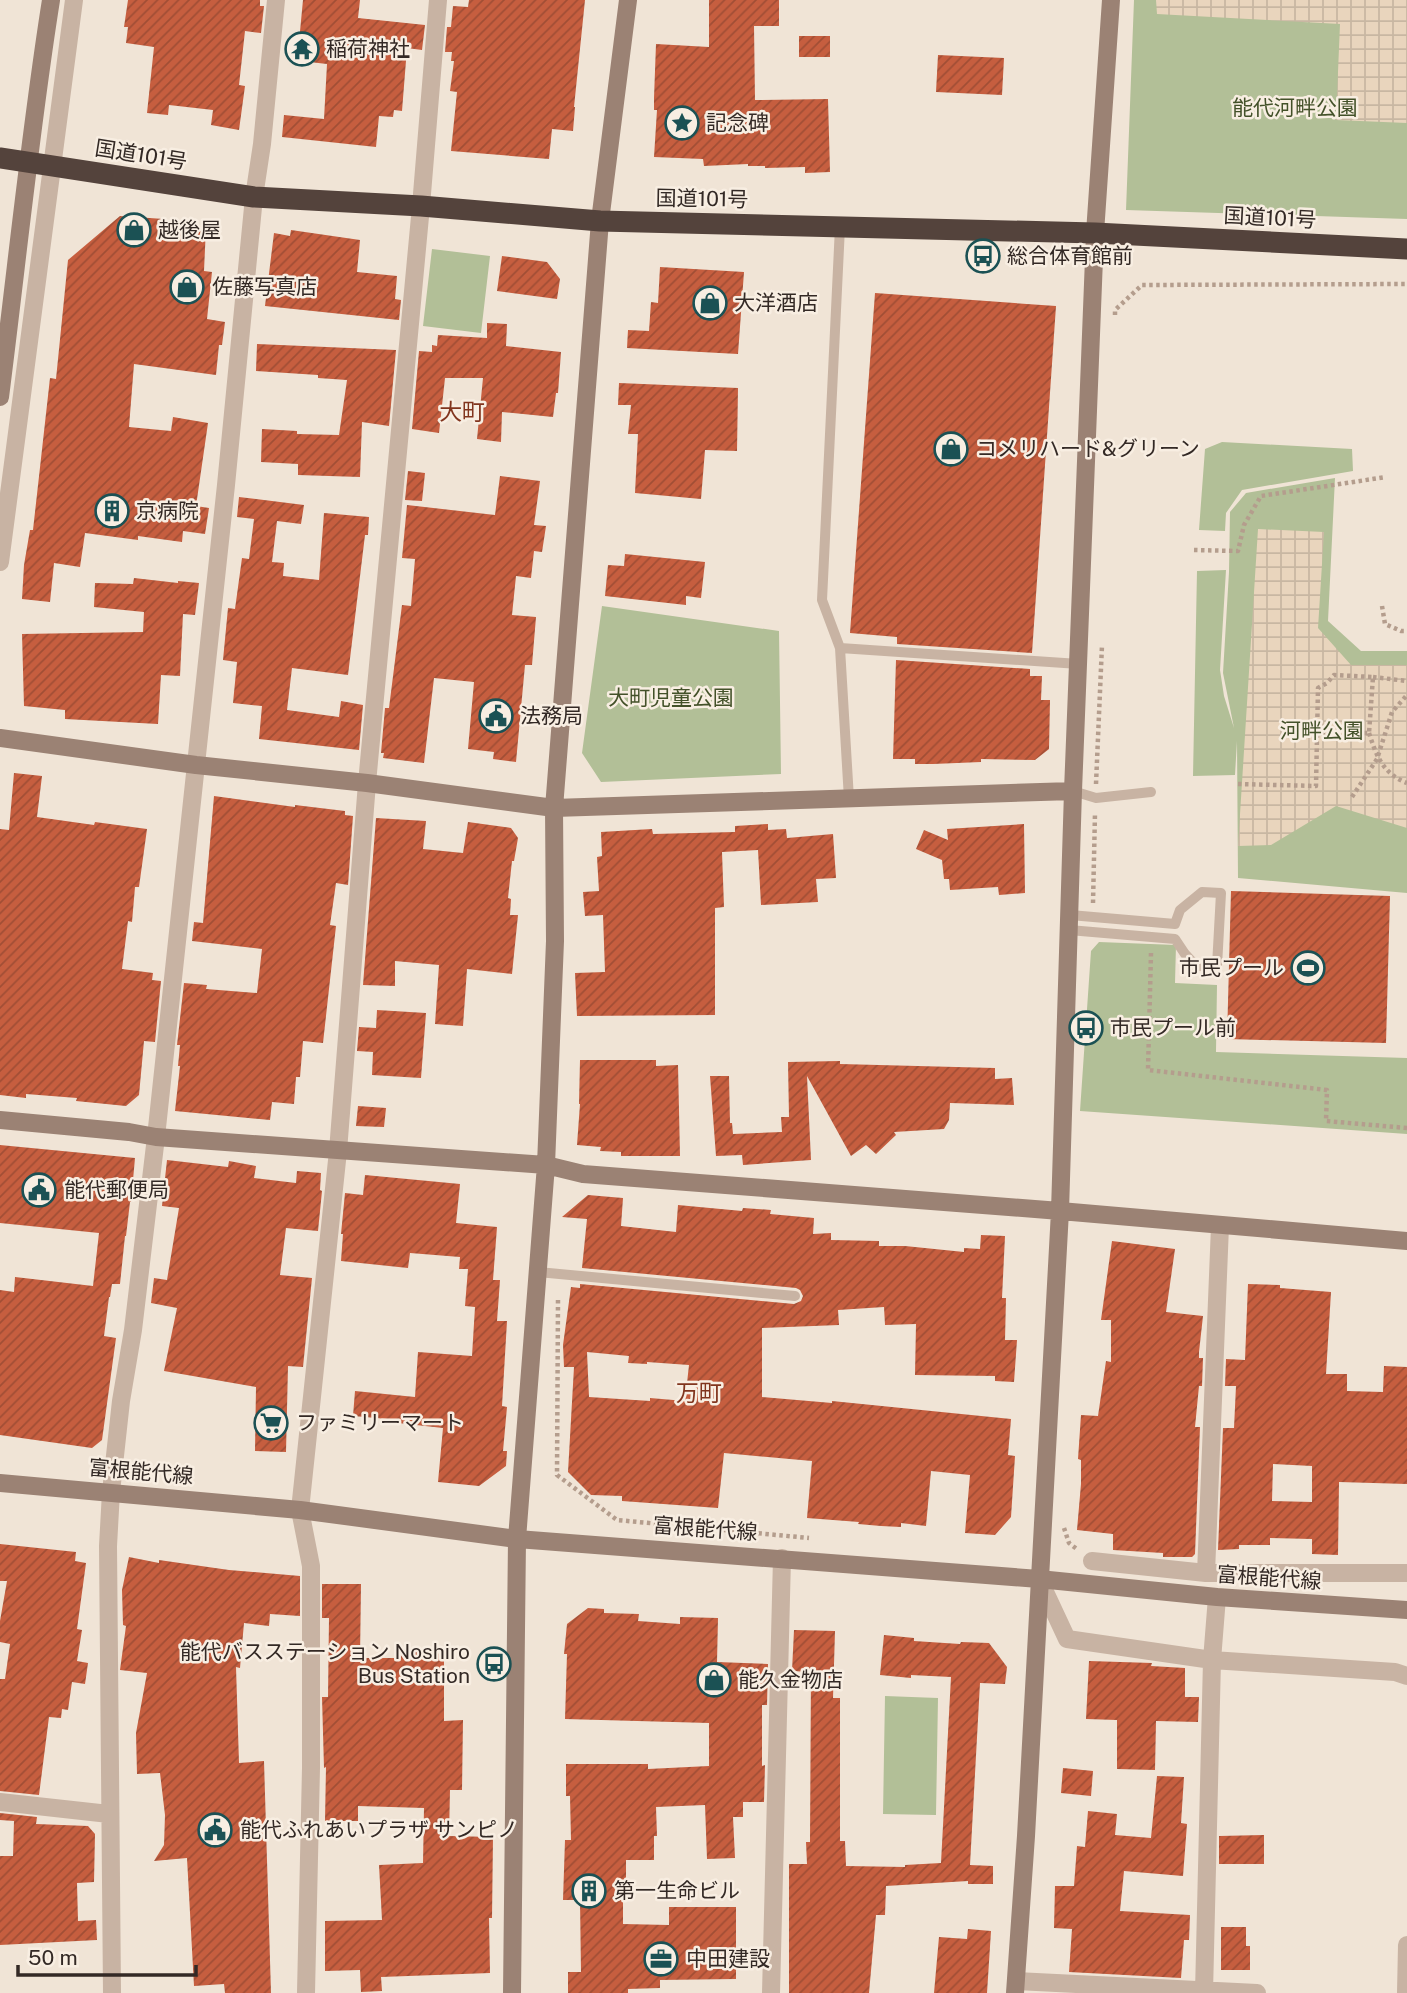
<svg xmlns="http://www.w3.org/2000/svg" width="1407" height="1993" font-family="'Public Sans','Noto Sans JP',sans-serif">
<defs>
<pattern id="plaza-grid" width="8" height="8" patternUnits="userSpaceOnUse" patternTransform="scale(1.75)"><rect width="8" height="8" fill="#e9d5bd"/><path d="M0 4h8M4 0v8" fill="none" stroke="#c8b7a2"/></pattern>
<pattern id="building-hatch" width="6" height="6" patternUnits="userSpaceOnUse" patternTransform="scale(1.75)"><rect width="6" height="6" fill="#c65e3f"/><path d="M-1 1l2-2M0 6l6-6M5 7l2-2" fill="none" stroke="#a14e35"/></pattern>
</defs>
<rect width="100%" height="100%" fill="#f0e4d6"/>
<path fill="#b2bf97" d="M1134 0H1407V219L1126 210Z
M432 249 490 256 481 333 423 326Z
M1222 442 1352 449 1353 471 1242 490 1226 513 1225 531 1199 530 1205 449Z
M1335 478 1328 621 1361 651H1407V893L1238 878 1237 741 1235 775 1193 776 1197 571 1226 570 1220 670 1224 696 1234 728 1223 673 1229 572 1230 512 1246 493Z
M602 606 779 631 781 774 601 782 582 753Z
M1099 942 1176 945 1175 983 1217 985 1216 1052 1407 1058V1134L1080 1111 1091 951Z
M885 1696 938 1698 936 1815 883 1814Z"/>
<path fill="url(#plaza-grid)" d="M1156 0H1407V123L1336 120 1340 24 1157 14Z
M1258 529 1324 532 1318 628 1351 665H1407V828L1336 806 1271 845 1238 846Z"/>
<path fill="url(#building-hatch)" fill-rule="evenodd" d="M128 0H260V6H264L261 33 245 31 239 85 245 86 239 130 211 125 213 110 169 105 168 115 147 113 154 47 126 43 128 27H124Z
M303 0H360L358 18 425 25 422 50 407 48 402 111 394 110 393 117 379 116 376 147 282 137 284 115 324 119 327 64 292 60 294 42H299Z
M469 0H585L574 107H575L573 131 552 129 549 159 451 151 457 92 450 91 454 61H451L452 52H445L447 27H451L453 6 468 7Z
M709 0H779V26H754L755 100 828 99 830 172 805 173V167L765 168V166H748V164L704 166 703 159 654 157 657 110H654V98L656 44 709 47Z
M799 36H830V57H799Z
M938 55 1004 58 1002 95 936 92Z
M120 216 164 219V224L206 227 204 271 212 272 207 319 225 322 222 345H219L216 375 134 364 129 427 171 431 173 417 208 423 196 506 209 508 205 534 183 531 182 542 138 536V540L85 533 80 567 54 563 50 602 22 599 24 565 30 530H33L50 378 56 379 68 260Z
M291 230 360 240 357 272 397 276 395 299 401 300 399 320 265 306 274 233 290 236Z
M502 256 547 262 560 279 557 299 497 291Z
M660 267 744 272 738 354 627 348 628 330 649 331 651 302 658 303Z
M875 293 1056 306 1032 653 897 644V637L850 633Z
M487 323 507 324 506 346 561 352 558 393H556L553 417 502 412 501 442 477 439 483 378H445L439 433 412 429 419 351 432 352V345L437 346 438 335 487 338Z
M257 344 396 350 389 426 362 422 360 477 298 475V464L261 462 262 429 297 431V434L339 435 347 380 318 378V375L256 371Z
M619 383 738 388 737 451 705 450 701 499 635 493 638 434H628L631 405H618Z
M408 471 425 473 422 501 405 500Z
M500 476 540 481 534 525 546 526 542 552 534 551 531 578 516 576 512 615 536 617 532 665H525L516 762 493 759 494 752 468 749 474 682 434 678 424 763 383 758 384 753H381L385 708H389L402 605 411 606 415 559 402 558 407 505 495 515Z
M239 497 304 505 301 524 277 521 272 562 284 563 283 576 319 580 324 513 369 517 368 535H365L348 675 292 668 287 710 339 717 341 701 363 705 359 750 259 739 262 706 233 703 237 662 223 660 228 608 235 609 242 558 249 559 254 519 237 517Z
M625 554 705 562 701 598 686 596V605L605 596 608 565 624 566Z
M134 578 178 583V581L199 583 195 615 183 614 180 676 161 675 158 724 65 719V710L24 706 22 634 143 632 144 612 94 607 95 583 133 584Z
M896 660 1030 669V676H1042L1041 700H1050L1049 749 1035 760 981 759V762L933 764H915V759H893Z
M14 773 42 776 37 817 94 825 95 822 147 829 139 887H135L132 922 128 921 122 969 153 973 152 980 161 981 155 1042 144 1041 139 1095 126 1106 76 1101 77 1098 26 1094V1098L0 1095V829L9 830Z
M214 796 295 807V805L345 811V815L353 816 348 885 336 883 330 925 336 926 323 1043 303 1041 300 1077H296L294 1104 272 1102 270 1120 175 1111 180 1066H178L180 1045H177L184 983 207 985 206 989 257 993 262 949 192 941 194 922 203 923Z
M376 818 426 821 423 849 463 853 468 822 511 828 518 838 514 861H512L508 898 511 899 510 915H518L512 974 467 969 463 1026 435 1024 439 965 395 961V986L363 985Z
M768 824V830L786 829 787 838 833 834 836 878 816 879 818 902 761 905 758 850 722 852 724 907 715 908V1015L577 1016 575 973 605 972 603 915 585 916 583 892 599 891 597 857 602 856 601 832 652 829 653 834 735 832V826Z
M1024 824 1025 893 999 895 998 887 950 890 949 879H944L942 860 916 849 924 830 948 840 947 829Z
M1231 891 1390 896 1386 1043 1227 1039Z
M377 1010 426 1013 421 1078 372 1075 373 1052 357 1051 359 1027 376 1028Z
M580 1060H656V1066L678 1065 680 1156H621V1152L600 1151 601 1147 577 1145 580 1104H579Z
M840 1061V1064L995 1068V1079L1012 1078 1014 1105 950 1103 949 1120 944 1129 894 1132 896 1135 876 1154 866 1145 851 1156 807 1076 811 1160 743 1165 742 1155 716 1156 710 1076H729L730 1123H732L733 1134 782 1132 781 1117H789L788 1062Z
M358 1106 386 1108 384 1127 356 1126Z
M0 1145 135 1158 131 1202H130L126 1236H125L120 1284H112L110 1297H109L104 1336 116 1338 102 1440 92 1448 0 1435V1290L14 1292 15 1277 93 1286 99 1233 0 1223Z
M167 1160 228 1167 229 1161 256 1166 254 1178 296 1183 297 1171 321 1173 320 1190 322 1191 318 1231 286 1228 280 1275 312 1278 303 1367 288 1366 286 1452 255 1451 256 1387 164 1371 177 1308 151 1303 154 1278 167 1280 179 1208 162 1206Z
M365 1175 460 1184 456 1223 497 1227 493 1280H500L497 1321H507L502 1406 507 1407 503 1451H507L506 1466 479 1486 438 1482 443 1428 398 1423 399 1420 353 1416 355 1391 415 1397 418 1352 472 1356 475 1307 465 1306 468 1269H459L460 1257 410 1253 408 1268 341 1261 343 1234H341L345 1193 363 1195Z
M588 1195 623 1198 621 1226 676 1232 678 1205 742 1211 743 1208 771 1210 770 1214 814 1218 813 1234 831 1233V1240L879 1241V1246H905L964 1252V1248L980 1249 981 1235 1005 1236 1002 1298H1006L1005 1340H1017L1014 1382 995 1381V1376L915 1375 916 1324 885 1325 884 1307 838 1310 839 1325 762 1328V1397L832 1403V1401L1011 1419 1008 1455 1015 1456 1011 1517 995 1535 965 1533 970 1475 931 1471 926 1526 901 1523V1527L881 1526 858 1524 859 1522 807 1518 812 1461 724 1453 718 1508 622 1501V1496L591 1495 568 1472 574 1367H564L563 1345 571 1287 580 1288V1284L794 1304 801 1301 803 1296 800 1290 796 1288 582 1268 587 1219 562 1217ZM587 1352 629 1356 628 1363 647 1364V1362L689 1365 685 1401 650 1398V1401L589 1397Z
M1112 1241 1175 1249 1166 1312 1203 1316 1199 1352V1358H1203L1202 1386H1199L1195 1427H1200L1195 1554 1192 1557H1163V1553L1113 1550V1534L1077 1530 1081 1484V1460L1078 1459 1081 1415 1098 1416 1106 1361 1111 1362V1320H1101Z
M1248 1284 1280 1285V1288L1331 1292 1326 1374H1347V1391L1383 1392 1384 1366 1407 1367V1484L1339 1482 1338 1555 1312 1554V1539L1270 1538V1545H1239V1549L1218 1550 1223 1428H1234L1236 1386H1225L1226 1359 1245 1360ZM1273 1464 1312 1466V1502L1272 1501Z
M0 1544 76 1552 75 1561 86 1563 77 1629 82 1630 77 1661 88 1663 85 1684 72 1682 68 1710 62 1709 61 1718 49 1717 39 1795 0 1791V1679H5L10 1644 0 1642V1621L7 1581H0Z
M129 1557 159 1563V1560L229 1570 300 1576V1616L270 1614 269 1626 244 1623 240 1668 236 1667 239 1763 264 1761 271 1993H225L224 1984 194 1986 187 1858 154 1861 164 1845 165 1815 160 1773 137 1774 136 1733 147 1673 120 1670 126 1626 123 1625 122 1590Z
M322 1584H361L360 1658H400V1652H437L444 1659V1721L463 1720 462 1790H450L449 1836 493 1837 492 1918H489L490 1973 381 1977 382 1991 361 1992 360 1970 325 1971V1921L382 1920 379 1865 423 1863 424 1808 358 1806V1821H325L326 1767 324 1768 322 1697H328L329 1618H322Z
M588 1608 604 1609V1613L639 1614 638 1621 680 1624V1617L718 1618 717 1662 768 1664 767 1705H762V1766L765 1765 764 1802H743V1817H733L735 1858 707 1859 705 1805 656 1807 657 1836H654V1860H626V1881H623V1924L669 1925V1907H736V1979L660 1980V1988L628 1989V1993H568V1972H581L580 1900H563L565 1840H571L570 1796H566V1764H648V1769L709 1766V1723L565 1719 567 1654H564L567 1624Z
M794 1630 835 1631 833 1698H840V1841H845L846 1866 905 1867V1865L941 1863 951 1677 911 1675V1678L880 1675 884 1635 914 1638V1641L960 1644 961 1642 989 1643 1007 1667 1005 1684 980 1683 970 1865 993 1866V1884H968V1881L886 1886 885 1915H876L869 1993H789V1864H807L806 1842H810L811 1672 792 1671Z
M1089 1661 1152 1663 1151 1666 1185 1668V1697H1199L1198 1722 1156 1721 1155 1770 1117 1769V1720L1086 1719Z
M1063 1768 1093 1771 1091 1796 1061 1793Z
M1157 1776 1184 1777 1181 1823 1187 1824 1183 1876 1124 1871 1120 1911 1190 1915 1189 1940H1184L1181 1978 1069 1972 1072 1929 1054 1928 1055 1886H1074L1077 1846 1085 1847 1088 1811 1117 1814 1115 1835 1151 1838Z
M0 1813 37 1817 36 1824 88 1826 95 1834 94 1882 77 1883 78 1921 96 1920 97 1940 0 1945V1856H13L14 1821 0 1820Z
M1264 1835V1864H1219V1836Z
M1221 1927H1246V1946H1250V1970H1221Z
M968 1929 991 1931 987 1993H934L939 1937 967 1939Z"/>
<g fill="none" stroke-linecap="round" stroke-linejoin="round">
<path stroke="#b49d8d" stroke-width="4.5" stroke-dasharray="3.5 3.5" stroke-linecap="butt" d="M1115 315V310L1142 285 1407 284
M1194 550 1238 551 1244 525 1261 496 1386 477
M1382 606 1385 624 1401 631H1407
M1373 677 1407 681
M1369 733C1376 755 1383 774 1407 783
M1096 784 1102 645
M1238 784 1316 786 1318 688 1327 683 1334 675 1373 677 1369 733 1318 732
M1352 797 1377 759 1392 712 1407 695
M1093 903 1095 813
M1151 953 1148 1070 1327 1090 1326 1121 1407 1128
M558 1300 557 1475 617 1520 809 1538
M1064 1528 1069 1543 1078 1550"/>
<path stroke="#c8b3a3" stroke-width="10" d="M840 648 822 600 840 227
M1073 791 1096 798 1151 792
M849 799 840 648 1079 664
M1069 930 1175 939 1185 954 1196 966H1217L1221 893 1202 892 1180 910 1175 924 1070 915
M538 1272 795 1296"/>
<path stroke="#c8b3a3" stroke-width="18" d="M0 562 74 0
M1220 1226 1206 1573H1407
M1092 1561 1206 1573
M1039 1579 1067 1639 1212 1660 1395 1672 1407 1676
M0 1802 109 1814
M1016 1981 1257 1993
M112 1993 108 1546 111 1492 121 1401 133 1330 156 1137 226 485 254 197 262 144 276 0
M306 1993 311 1768V1566L300 1510 338 1151 367 783 421 206 438 0
M771 1993 782 1558
M1204 1993 1212 1660 1217 1597
M1406 1993 1407 1945"/>
<path stroke="#9b8274" stroke-width="18" d="M0 397C17 264 30 132 51 0
M0 738 196 765 367 783 554 808 1073 791
M0 1120 129 1132 156 1137 546 1165 583 1174 1060 1211 1407 1241
M0 1483 300 1510 517 1539 1039 1579 1217 1597 1407 1610
M512 1993 517 1539 546 1165 555 941 554 808 600 221 628 0
M1015 1993 1026 1836 1060 1211 1073 791 1095 233 1111 0"/>
<path stroke="#54433c" stroke-width="21" d="M0 158 254 197 421 206 600 221 1095 233 1407 249"/>
</g>
<defs>
<symbol id="temple-ring" viewBox="-11 -11 22 22"><circle r="9.5" fill="#f8eee2" stroke="#1b5154" stroke-width="1.5"/><path d="M0-6L5-2H3V0L6.5 2.5H4V6H1.5V3h-3V6H-4V2.5H-6.5L-3 0V-2H-5Z" fill="#1b5154"/></symbol>
<symbol id="sight-ring" viewBox="-11 -11 22 22"><circle r="9.5" fill="#f8eee2" stroke="#1b5154" stroke-width="1.5"/><path d="M0-6L1.8-2.2L6-1.7L2.9 1.2L3.7 5.4L0 3.3L-3.7 5.4L-2.9 1.2L-6-1.7L-1.8-2.2Z" fill="#1b5154"/></symbol>
<symbol id="shop-ring" viewBox="-11 -11 22 22"><circle r="9.5" fill="#f8eee2" stroke="#1b5154" stroke-width="1.5"/><path d="M-5-2.5h2.3a2.7 3.5 0 0 1 5.4 0H5L5.5 6h-11ZM-1.5-2.5h3a1.5 2.3 0 0 0-3 0Z" fill="#1b5154"/></symbol>
<symbol id="bus-ring" viewBox="-11 -11 22 22"><circle r="9.5" fill="#f8eee2" stroke="#1b5154" stroke-width="1.5"/><path d="M-5-6H5V4H4V6H2V4H-2V6H-4V4H-5ZM-3.5-4V0h7V-4ZM-3.5 1.2v1.5H-2V1.2ZM2 1.2v1.5H3.5V1.2Z" fill="#1b5154"/></symbol>
<symbol id="building-ring" viewBox="-11 -11 22 22"><circle r="9.5" fill="#f8eee2" stroke="#1b5154" stroke-width="1.5"/><path d="M-4-6H4V6H1V3H-1V6H-4ZM-2.5-4.3h1.7v1.8h-1.7ZM.8-4.3h1.7v1.8H.8ZM-2.5-1h1.7V.8h-1.7ZM.8-1h1.7V.8H.8Z" fill="#1b5154"/></symbol>
<symbol id="civic-ring" viewBox="-11 -11 22 22"><circle r="9.5" fill="#f8eee2" stroke="#1b5154" stroke-width="1.5"/><path d="M-.6-6.5H3V-4.5H.6V-3L4-1V1h2V6H-6V1h2V-1L-.6-3ZM-1.2 2.5V6h2.4V2.5Z" fill="#1b5154"/></symbol>
<symbol id="stadium-ring" viewBox="-11 -11 22 22"><circle r="9.5" fill="#f8eee2" stroke="#1b5154" stroke-width="1.5"/><path d="M0-5a6.5 5 0 1 0 0 10a6.5 5 0 1 0 0-10ZM-3.5-1.8h7v3.6h-7Z" fill="#1b5154"/></symbol>
<symbol id="supermarket-ring" viewBox="-11 -11 22 22"><circle r="9.5" fill="#f8eee2" stroke="#1b5154" stroke-width="1.5"/><path d="M-6-5.5h2.5l.6 2H6L4.5 2H-2.5L-4.4-4H-6ZM-1.5 3.2a1.3 1.3 0 1 0 .1 0ZM3 3.2a1.3 1.3 0 1 0 .1 0Z" fill="#1b5154"/></symbol>
<symbol id="office-ring" viewBox="-11 -11 22 22"><circle r="9.5" fill="#f8eee2" stroke="#1b5154" stroke-width="1.5"/><path d="M-6-3h4V-5.5h4V-3h4V5H-6ZM-1-4.5V-3h2v-1.5ZM-6 0V1H6V0Z" fill="#1b5154"/></symbol>
</defs>
<g fill-rule="evenodd">
<use href="#temple-ring" x="283" y="30" width="38" height="38"/>
<use href="#sight-ring" x="663" y="104" width="38" height="38"/>
<use href="#shop-ring" x="115" y="211" width="38" height="38"/>
<use href="#bus-ring" x="964" y="237" width="38" height="38"/>
<use href="#shop-ring" x="168" y="268" width="38" height="38"/>
<use href="#shop-ring" x="691" y="284" width="38" height="38"/>
<use href="#shop-ring" x="932" y="430" width="38" height="38"/>
<use href="#building-ring" x="93" y="492" width="38" height="38"/>
<use href="#civic-ring" x="477" y="697" width="38" height="38"/>
<use href="#stadium-ring" x="1289" y="949" width="38" height="38"/>
<use href="#bus-ring" x="1067" y="1009" width="38" height="38"/>
<use href="#civic-ring" x="20" y="1171" width="38" height="38"/>
<use href="#supermarket-ring" x="252" y="1404" width="38" height="38"/>
<use href="#bus-ring" x="475" y="1645" width="38" height="38"/>
<use href="#shop-ring" x="695" y="1661" width="38" height="38"/>
<use href="#civic-ring" x="196" y="1811" width="38" height="38"/>
<use href="#building-ring" x="570" y="1872" width="38" height="38"/>
<use href="#office-ring" x="642" y="1940" width="38" height="38"/>
</g>
<g text-anchor="middle" stroke-width="5" stroke-linejoin="round" paint-order="stroke">
<g font-size="21" fill="#332925" stroke="#f8eee2" text-anchor="start">
<text x="326" y="56">稲荷神社</text>
<text x="706" y="130">記念碑</text>
<text x="158" y="237">越後屋</text>
<text x="1007" y="263">総合体育館前</text>
<text x="212" y="294">佐藤写真店</text>
<text x="734" y="310">大洋酒店</text>
<text x="976" y="456">コメリハード&amp;グリーン</text>
<text x="136" y="518">京病院</text>
<text x="520" y="723">法務局</text>
<text x="1284" y="975" text-anchor="end">市民プール</text>
<text x="1110" y="1035">市民プール前</text>
<text x="64" y="1197">能代郵便局</text>
<text x="296" y="1430">ファミリーマート</text>
<text x="470" y="1659" text-anchor="end">能代バスステーション Noshiro<tspan x="470" dy="24">Bus Station</tspan></text>
<text x="738" y="1687">能久金物店</text>
<text x="240" y="1837">能代ふれあいプラザ サンピノ</text>
<text x="614" y="1898">第一生命ビル</text>
<text x="686" y="1966">中田建設</text>
</g>
<g font-size="21" fill="#435129" stroke="#f8eee2">
<text x="1295" y="115">能代河畔公園</text>
<text x="671" y="705">大町児童公園</text>
<text x="1322" y="738">河畔公園</text>
</g>
<g font-size="21" fill="#332925" stroke="#f8eee2">
<text transform="translate(141 155) rotate(9)" y="7">国道101号</text>
<text transform="translate(702 199) rotate(1)" y="7">国道101号</text>
<text transform="translate(1270 218) rotate(3)" y="7">国道101号</text>
<text transform="translate(141 1472) rotate(5)" y="7">富根能代線</text>
<text transform="translate(705 1529) rotate(4)" y="7">富根能代線</text>
<text transform="translate(1269 1578) rotate(4)" y="7">富根能代線</text>
</g>
<g font-size="23" fill="#81351e" stroke="#f8eee2">
<text x="462" y="420">大町</text>
<text x="699" y="1401">万町</text>
</g>
</g>
<path d="M18 1965v10h178v-10" fill="none" stroke="#332925" stroke-width="3.5"/>
<text x="28" y="1965" font-size="21" fill="#332925" stroke="#f8eee2" stroke-width="5" paint-order="stroke">50 m</text>
</svg>
